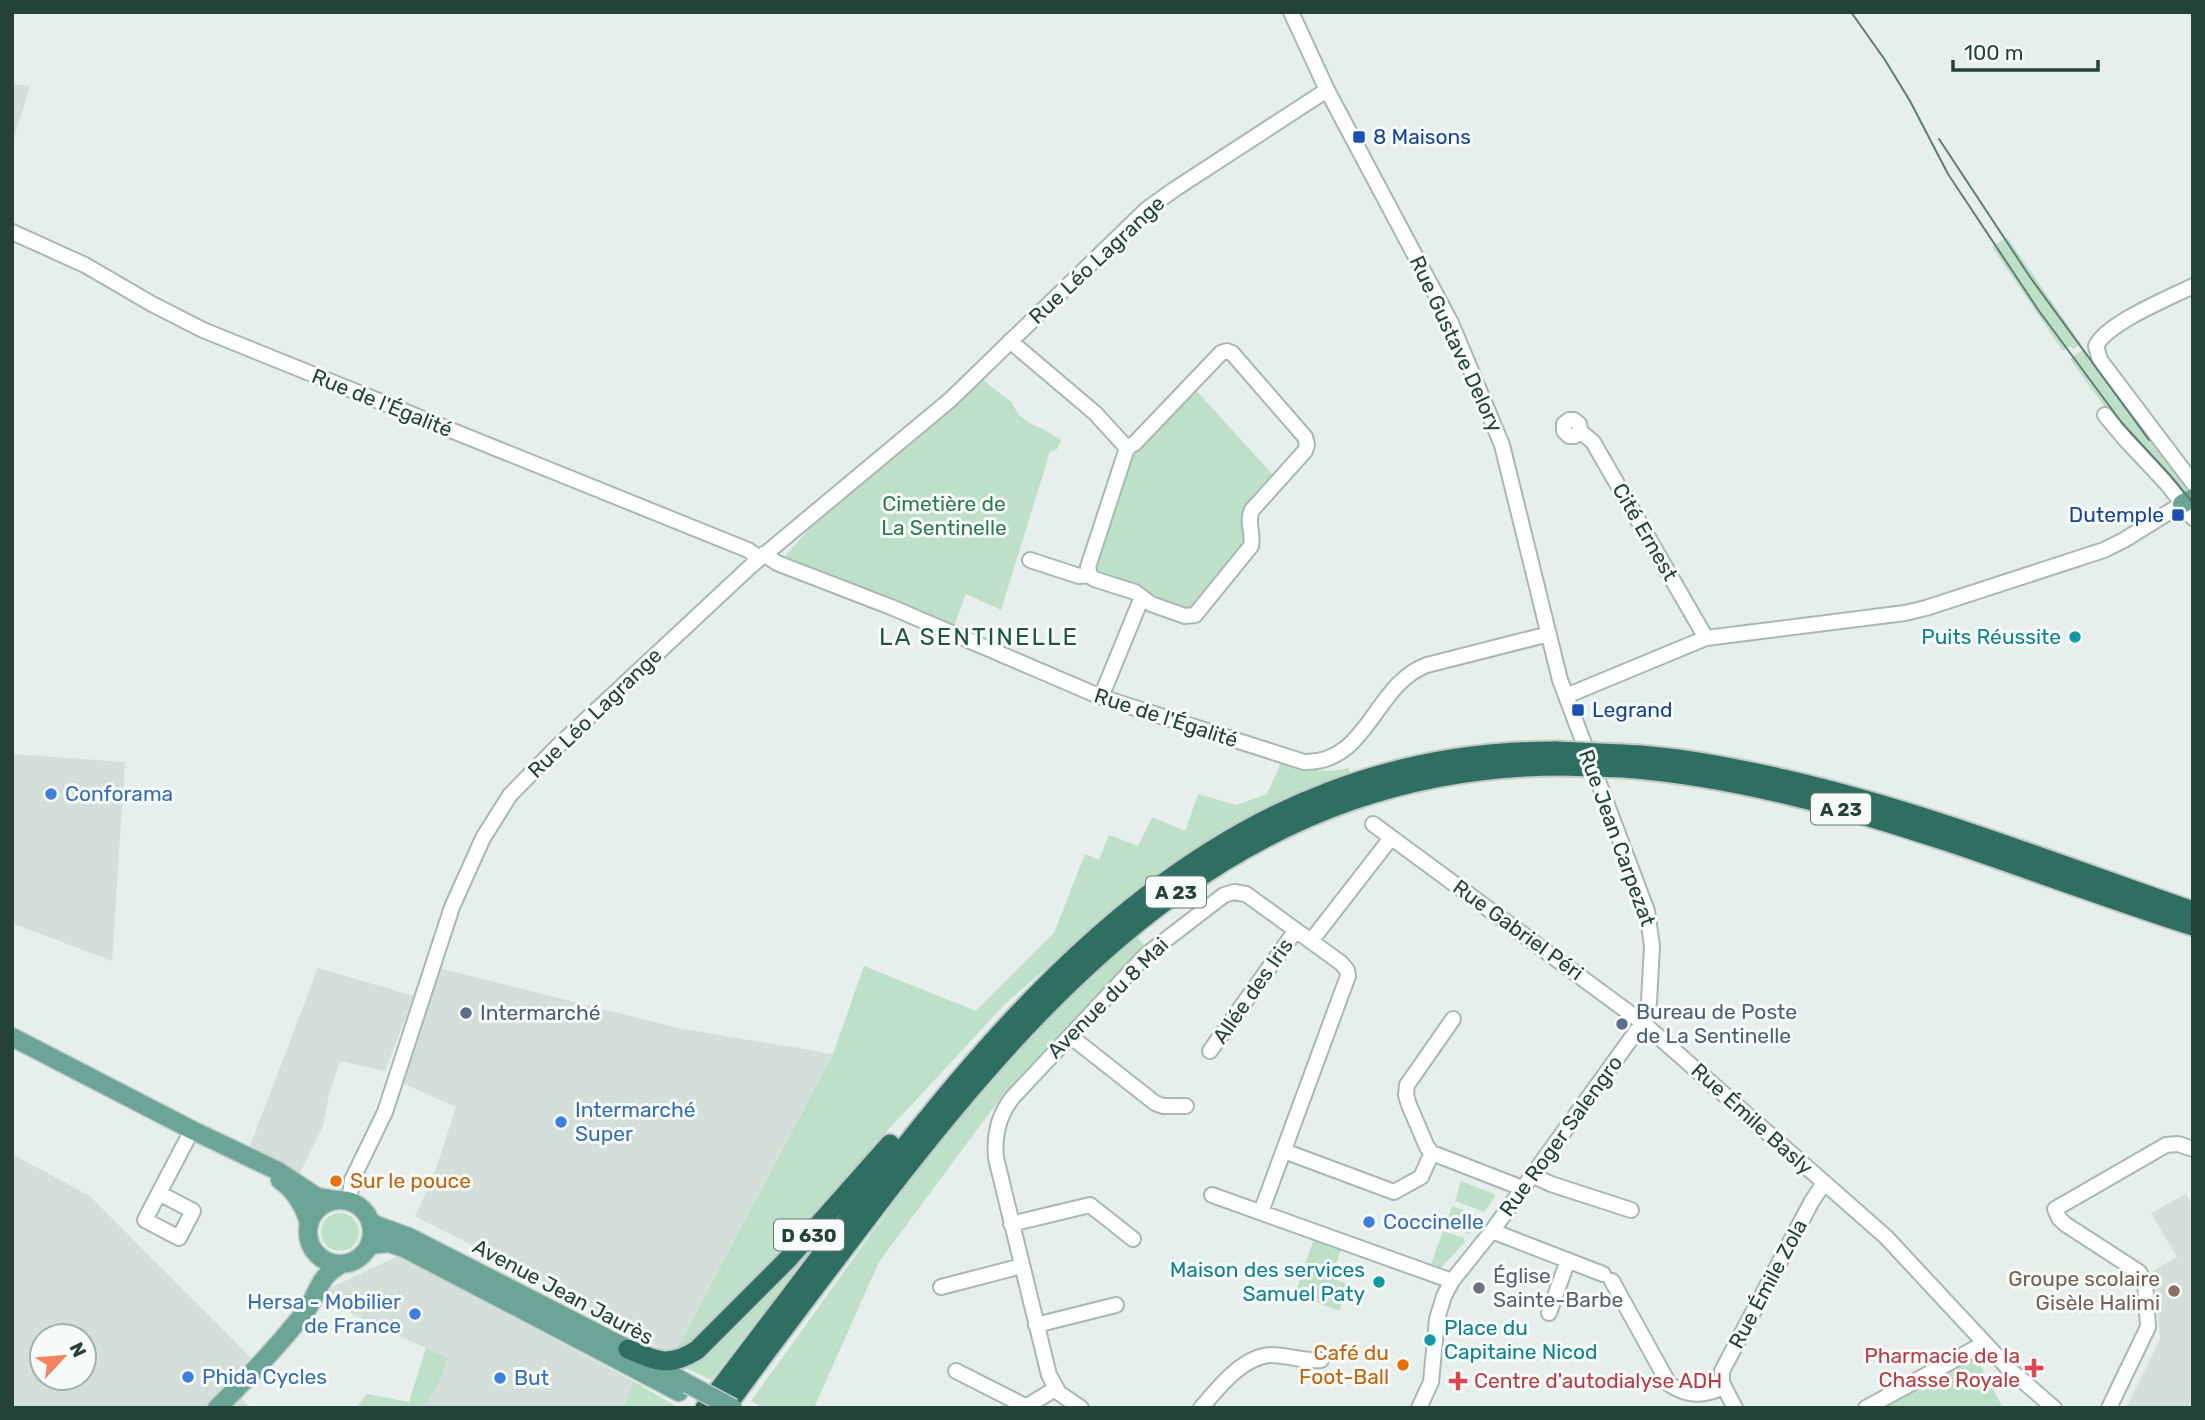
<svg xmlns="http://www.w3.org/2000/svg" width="2205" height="1420" font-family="Rubik,sans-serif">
<rect width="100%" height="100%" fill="#e6efeb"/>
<path fill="#d4dfda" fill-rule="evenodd" d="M12 84 30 86 12 144Z
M12 754 125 762 112 961 12 923Z
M318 968 414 996 385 1071 340 1061 329 1095 323 1126 300 1173 250 1146Z
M439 968 678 1028 833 1054 673 1356 549 1285 415 1216 433 1178 456 1107 400 1082Z
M12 1154 90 1196 251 1358 226 1383 251 1408H12ZM42 1336H84V1378H42Z
M2186 1194 2191 1203H2193V1406L2126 1408 2160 1339 2155 1277 2153 1271 2177 1257 2151 1213Z
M398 1256 633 1381 623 1408H424L439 1383 447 1358 327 1302 330 1288Z"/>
<path fill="#bfe0c8" d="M2007 237 2081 344 2073 349 2070 346 2063 351 1992 247Z
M2084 349 2134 416 2193 492 2184 499 2118 425 2070 359Z
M983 380 1011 402 1019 415 1031 424 1043 429 1061 440 1057 449 1050 452 1001 610 966 594 954 626 785 556 838 498 952 409Z
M1194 388 1273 475 1242 512 1246 542 1194 605 1185 610 1154 595 1141 585 1096 571 1125 471 1139 447Z
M1281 763C1307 770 1322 774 1349 768L1350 773 1292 795 1240 822 1198 847 1147 881 1005 1004 889 1129 802 1230 807 1256 711 1380 687 1369 673 1356 833 1054 864 966 976 1011 1054 933 1085 854 1099 860 1109 835 1138 846 1152 817 1185 831 1198 794 1236 805 1267 794Z
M1136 936 1144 945 996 1104 879 1262 814 1408H763L751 1401 920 1166 1003 1067 1078 988Z
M1461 1181 1494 1194 1495 1197 1484 1212 1455 1201Z
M1452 1206 1481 1217 1469 1234 1446 1225Z
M321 1232a19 19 0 1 1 38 0a19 19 0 1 1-38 0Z
M1443 1231 1464 1238 1465 1242 1441 1268 1431 1264Z
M1314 1239 1341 1250 1331 1277 1349 1285 1339 1311 1295 1293Z
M426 1348 448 1358 439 1383 424 1408H356L367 1394 409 1402Z
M1976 1357 2003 1408H1883Z
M633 1381 679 1408H623Z"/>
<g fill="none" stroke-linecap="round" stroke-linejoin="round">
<defs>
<path id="minor" d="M1291 12 1327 90 1451 323 1502 445 1560 680 1647 911 1652 946 1649 1002 1646 1018 1492 1231 1452 1281 1444 1296 1437 1319 1431 1382 1419 1408
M12 232 85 265 152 304 203 330 748 550 759 558
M2193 286C2169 298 2107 323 2096 346L2100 360 2193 483
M1010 341 1095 413 1127 448 1135 443 1221 353 1227 351 1232 353 1305 437 1307 445 1305 451 1252 510C1246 522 1254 533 1251 546L1195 615 1185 616 1151 604 1135 592 1094 579 1090 575 1088 567 1127 448
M2105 415 2125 439 2169 486 2193 518
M1580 431 1575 436H1569L1564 431V424L1569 420H1574L1579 424 1580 431 1593 442 1706 638
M764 554 777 563 891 607 1101 697 1304 762C1368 764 1374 684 1427 665L1549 634
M1030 560 1079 576 1090 575
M1566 696 1706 638 1905 613 1926 608 2104 550 2124 540 2182 504
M1101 697 1142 597
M1373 824 1643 1023 1886 1237 2008 1368 2054 1408
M1311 941 1391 838
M1453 1019 1407 1085 1406 1095 1409 1105 1427 1147 1432 1153 1522 1188
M1070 1036 1155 1103 1163 1106H1186
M1210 1051 1296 930
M1284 1151 1394 1192 1421 1177 1432 1153
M1532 1175 1551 1184 1631 1210
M159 1193 145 1220 179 1238 193 1211 159 1193 192 1130
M1212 1195 1452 1281
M349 1202 352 1180 385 1112 452 907 483 838 510 795 559 745 752 565 950 400 1147 209 1175 189 1327 90
M1011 1224 1090 1205 1133 1239
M1492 1231 1603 1274
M1612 1281 1669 1384C1688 1397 1704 1396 1723 1387
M941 1287 1022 1266
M1549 1313 1568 1260
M1036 1325 1116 1305
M956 1371 1025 1406
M1024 1408 1055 1389
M1081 1408 1059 1393 1049 1375 996 1158C994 1136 999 1114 1013 1097L1146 955 1224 895 1234 892 1246 894 1341 963 1347 970 1348 976 1261 1212
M1201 1408C1218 1388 1243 1356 1271 1355 1288 1355 1304 1362 1321 1360
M1735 1408 1722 1383V1371L1812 1201 1824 1183
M1866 1408 1985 1343
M2109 1408 2148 1327 2145 1282 2139 1272 2065 1224 2059 1218 2055 1209 2166 1145 2178 1144 2193 1149"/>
<path id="major" d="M2182 504 2193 498
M12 1037 192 1130 278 1171 317 1197 335 1200
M280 1180C294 1190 304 1206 309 1223
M308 1232a32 32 0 1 1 64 0a32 32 0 1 1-64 0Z
M370 1221 376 1225 409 1237 628 1349 688 1384
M369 1245 389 1243 404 1248 679 1392
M217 1408C247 1379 275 1349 302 1316 319 1297 315 1279 340 1265"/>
<path id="highway" d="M1622 754C1676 756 1731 767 1784 779 1924 811 2057 864 2193 911
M1625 768C1824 784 2005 866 2193 926
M628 1349C656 1361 669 1368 697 1350L788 1259 890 1144
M705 1408C752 1346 799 1285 845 1224 1027 983 1227 750 1556 751
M725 1408C778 1335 833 1263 888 1191 1063 965 1255 766 1561 766"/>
</defs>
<use href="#minor" stroke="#a8b8b2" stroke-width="18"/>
<use href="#major" stroke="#c2cac8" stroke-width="21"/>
<use href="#highway" stroke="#c2cac8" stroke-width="23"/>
<use href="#minor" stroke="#fff" stroke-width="14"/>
<use href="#major" stroke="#6aa596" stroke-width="18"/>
<use href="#highway" stroke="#2f6f62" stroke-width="19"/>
<path stroke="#5f7d75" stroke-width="2" d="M1851 12 1885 60 1910 101 1948 174 2039 311 2122 423 2168 473 2193 503
M1939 139 2030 277 2149 440"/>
<defs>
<path id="major-bridge" d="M688 1384 733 1408"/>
<path id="highway-bridge" d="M1556 751 1622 754
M1561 766 1625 768"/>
</defs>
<use href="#major-bridge" stroke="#c2cac8" stroke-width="21" stroke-linecap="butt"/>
<use href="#highway-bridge" stroke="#c2cac8" stroke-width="23" stroke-linecap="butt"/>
<use href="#major-bridge" stroke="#6aa596" stroke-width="18"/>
<use href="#highway-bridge" stroke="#2f6f62" stroke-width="19"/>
</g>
<g fill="#1a4fb4" stroke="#f7fbf9" stroke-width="2.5">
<rect x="1352" y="130" width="14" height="14" rx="3.5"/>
<rect x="2171" y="508" width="14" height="14" rx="3.5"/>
<rect x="1571" y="703" width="14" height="14" rx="3.5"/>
</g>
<g fill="#0f9aa8" stroke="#f7fbf9" stroke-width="2.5">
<circle cx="2075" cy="637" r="7"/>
<circle cx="1379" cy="1282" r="7"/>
<circle cx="1430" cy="1340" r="7"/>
</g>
<g fill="#3f7fe0" stroke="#f7fbf9" stroke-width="2.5">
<circle cx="51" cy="794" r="7"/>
<circle cx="561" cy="1122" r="7"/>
<circle cx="1369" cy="1222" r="7"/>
<circle cx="415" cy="1314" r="7"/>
<circle cx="188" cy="1377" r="7"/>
<circle cx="500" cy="1378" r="7"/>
</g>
<g fill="#5c6f8a" stroke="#f7fbf9" stroke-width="2.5">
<circle cx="466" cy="1013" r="7"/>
<circle cx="1622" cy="1024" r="7"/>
</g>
<g fill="#e8710a" stroke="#f7fbf9" stroke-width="2.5">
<circle cx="336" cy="1181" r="7"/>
<circle cx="1403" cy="1365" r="7"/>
</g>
<circle fill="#6b7280" stroke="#f7fbf9" stroke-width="2.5" cx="1479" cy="1288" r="7"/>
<circle fill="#8d6e63" stroke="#f7fbf9" stroke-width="2.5" cx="2174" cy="1291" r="7"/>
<g fill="#e0444e" stroke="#f7fbf9" stroke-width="2.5">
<path d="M2030.5 1357.5h7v7h7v7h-7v7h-7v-7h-7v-7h7z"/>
<path d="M1454.5 1370.5h7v7h7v7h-7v7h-7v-7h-7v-7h7z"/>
</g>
<g text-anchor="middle" stroke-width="6" stroke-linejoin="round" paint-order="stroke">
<g fill="#f7fbf9" stroke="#637a73" stroke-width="2">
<rect x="1811" y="793.5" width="60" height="31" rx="5"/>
<rect x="1146" y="876.5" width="60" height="31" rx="5"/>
<rect x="774" y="1219.5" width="70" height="31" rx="5"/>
</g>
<g font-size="19" font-weight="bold" fill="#24423a">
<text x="1841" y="816">A 23</text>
<text x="1176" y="899">A 23</text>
<text x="809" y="1242">D 630</text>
</g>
<g font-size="21" fill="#164399" stroke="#f7fbf9" text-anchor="start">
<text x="1373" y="144">8 Maisons</text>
<text x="2164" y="522" text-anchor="end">Dutemple</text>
<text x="1592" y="717">Legrand</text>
</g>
<g font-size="21" fill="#24423a" stroke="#f7fbf9">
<text transform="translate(1097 260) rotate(-43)" y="7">Rue Léo Lagrange</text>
<text transform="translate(1456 344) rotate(65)" y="7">Rue Gustave Delory</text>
<text transform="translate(382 403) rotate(22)" y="7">Rue de l'Égalité</text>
<text transform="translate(1645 532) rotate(60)" y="7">Cité Ernest</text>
<text transform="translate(595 713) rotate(-44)" y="7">Rue Léo Lagrange</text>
<text transform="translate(1166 718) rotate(18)" y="7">Rue de l'Égalité</text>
<text transform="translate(1617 838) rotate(70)" y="7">Rue Jean Carpezat</text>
<text transform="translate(1518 930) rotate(36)" y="7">Rue Gabriel Péri</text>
<text transform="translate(1253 991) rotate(-55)" y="7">Allée des Iris</text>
<text transform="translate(1108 998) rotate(-45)" y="7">Avenue du 8 Mai</text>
<text transform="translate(1752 1119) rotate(42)" y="7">Rue Émile Basly</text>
<text transform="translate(1561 1136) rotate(-54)" y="7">Rue Roger Salengro</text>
<text transform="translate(1768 1284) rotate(-62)" y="7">Rue Émile Zola</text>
<text transform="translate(563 1292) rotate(28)" y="7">Avenue Jean Jaurès</text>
</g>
<g font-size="21" fill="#2d7a4b" stroke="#f7fbf9">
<text x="944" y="511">Cimetière de<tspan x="944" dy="24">La Sentinelle</tspan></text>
</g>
<g font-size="21" fill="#0d838f" stroke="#f7fbf9" text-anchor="end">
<text x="2061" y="644">Puits Réussite</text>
<text x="1365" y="1277">Maison des services<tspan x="1365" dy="24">Samuel Paty</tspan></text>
<text x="1444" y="1335" text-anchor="start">Place du<tspan x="1444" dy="24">Capitaine Nicod</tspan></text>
</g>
<g font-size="21" fill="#366cbe" stroke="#f7fbf9" text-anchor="start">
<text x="65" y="801">Conforama</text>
<text x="575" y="1117">Intermarché<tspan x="575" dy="24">Super</tspan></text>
<text x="1383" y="1229">Coccinelle</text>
<text x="401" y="1309" text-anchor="end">Hersa - Mobilier<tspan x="401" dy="24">de France</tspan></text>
<text x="202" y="1384">Phida Cycles</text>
<text x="514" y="1385">But</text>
</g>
<g font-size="21" fill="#4e5e75" stroke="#f7fbf9" text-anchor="start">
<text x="1636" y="1019">Bureau de Poste<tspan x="1636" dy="24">de La Sentinelle</tspan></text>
<text x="480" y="1020">Intermarché</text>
</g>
<g font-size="21" fill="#c56008" stroke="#f7fbf9" text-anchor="start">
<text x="350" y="1188">Sur le pouce</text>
<text x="1389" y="1360" text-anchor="end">Café du<tspan x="1389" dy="24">Foot-Ball</tspan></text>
</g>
<g font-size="21" fill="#5b616d" stroke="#f7fbf9" text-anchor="start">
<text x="1493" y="1283">Église<tspan x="1493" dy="24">Sainte-Barbe</tspan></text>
</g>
<g font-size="21" fill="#785e54" stroke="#f7fbf9" text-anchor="end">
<text x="2160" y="1286">Groupe scolaire<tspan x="2160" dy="24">Gisèle Halimi</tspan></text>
</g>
<g font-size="21" fill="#be3a42" stroke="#f7fbf9" text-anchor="end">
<text x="2020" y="1363">Pharmacie de la<tspan x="2020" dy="24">Chasse Royale</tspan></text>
<text x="1474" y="1388" text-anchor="start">Centre d'autodialyse ADH</text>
</g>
<g font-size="24" letter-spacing="2" fill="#1f5548" stroke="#f7fbf9">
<text x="979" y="645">LA SENTINELLE</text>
</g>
</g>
<rect width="2205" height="1420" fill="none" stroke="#24423a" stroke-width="28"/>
<g transform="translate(63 1357) rotate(64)"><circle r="33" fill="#f7fbf9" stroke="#a3b1ad" stroke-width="2"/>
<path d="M0-5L12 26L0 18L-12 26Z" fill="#f4845f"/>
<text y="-10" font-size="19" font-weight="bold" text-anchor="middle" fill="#24423a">N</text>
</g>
<path d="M1953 60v10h145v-10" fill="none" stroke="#24423a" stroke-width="3.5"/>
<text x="1964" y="60" font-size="21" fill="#24423a" stroke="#f7fbf9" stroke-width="5" paint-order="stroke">100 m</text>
</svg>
